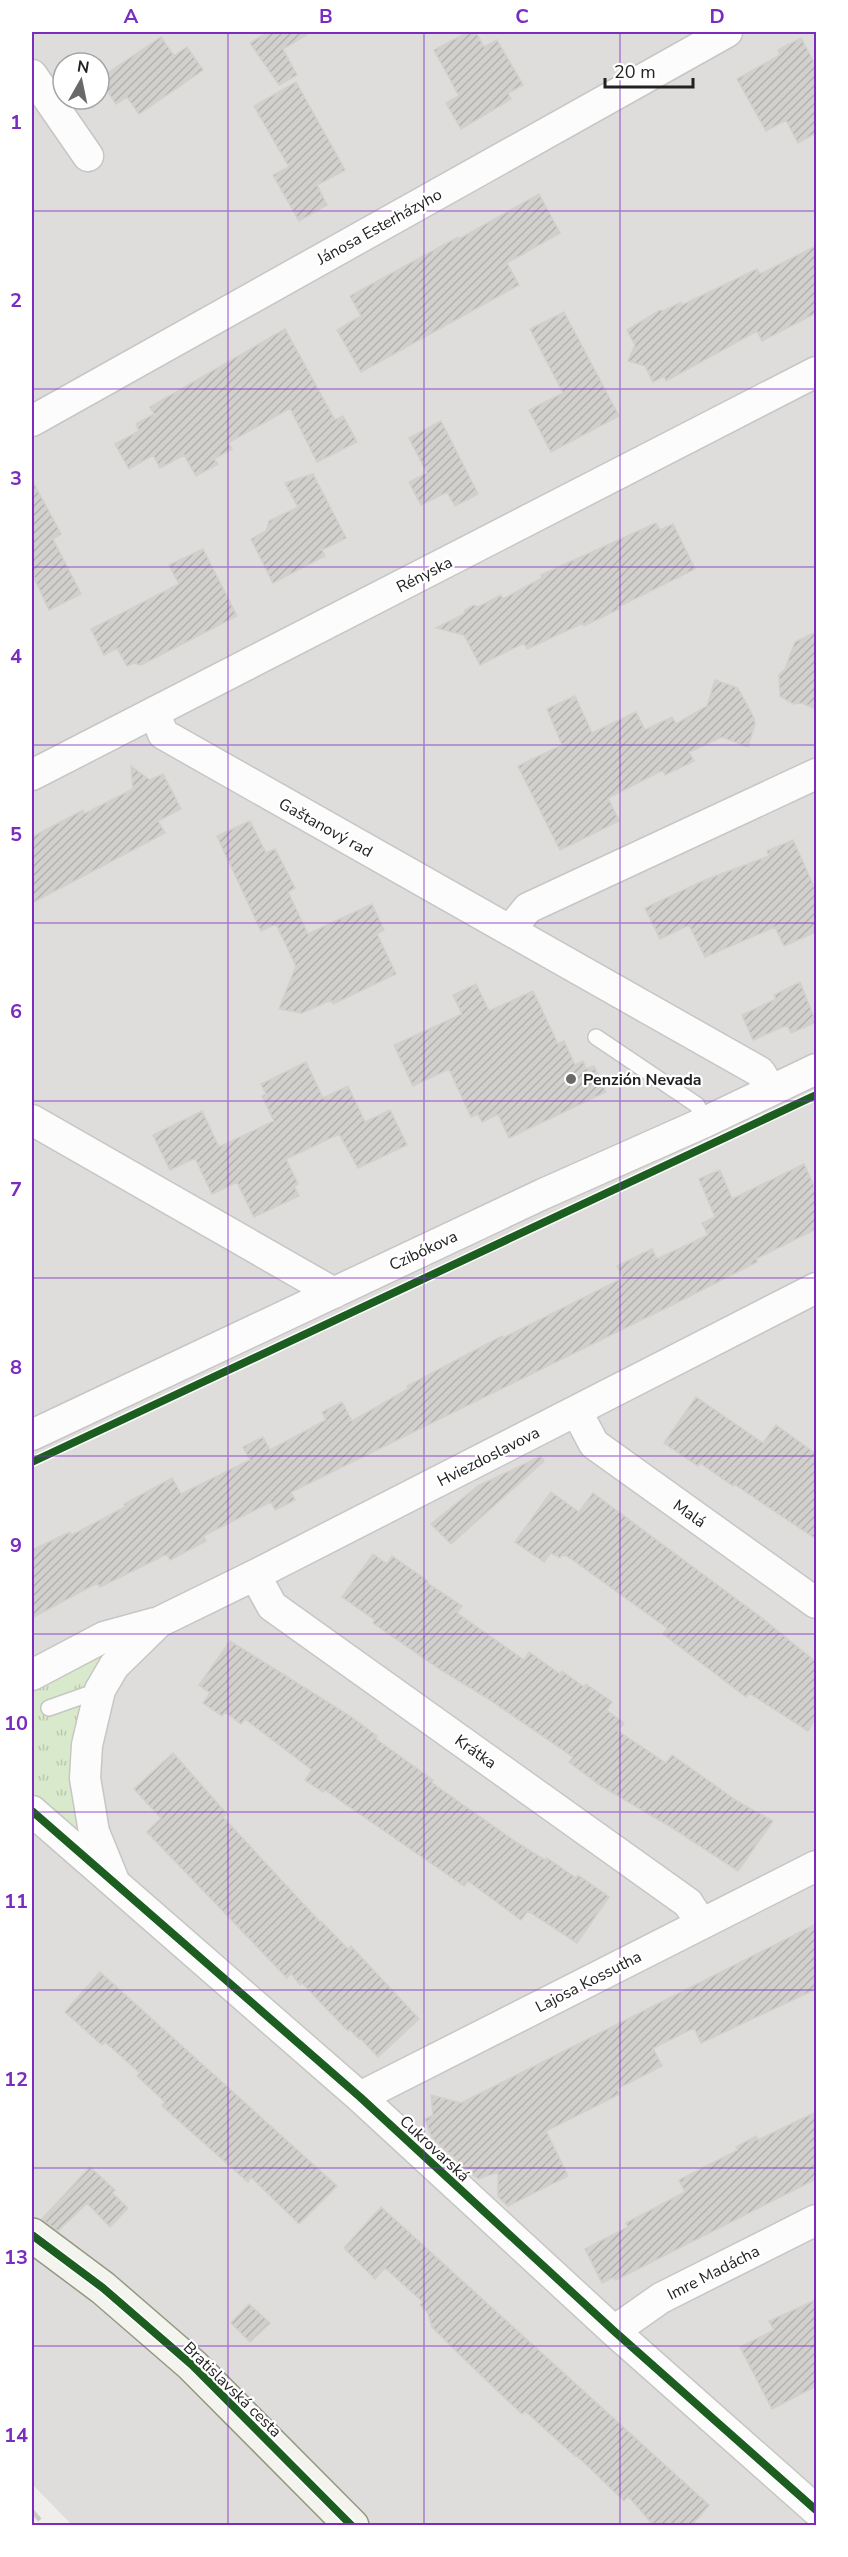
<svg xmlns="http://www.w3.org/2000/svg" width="848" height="2557" font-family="'Nunito Sans',sans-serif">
<defs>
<pattern id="grass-tufts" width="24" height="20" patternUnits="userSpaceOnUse" patternTransform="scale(1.5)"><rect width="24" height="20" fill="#d8eacb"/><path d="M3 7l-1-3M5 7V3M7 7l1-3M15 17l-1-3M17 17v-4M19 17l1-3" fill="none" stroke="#b9c8ae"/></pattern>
<pattern id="building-hatch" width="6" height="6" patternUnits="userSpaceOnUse" patternTransform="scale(1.5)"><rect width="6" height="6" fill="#d2d0cd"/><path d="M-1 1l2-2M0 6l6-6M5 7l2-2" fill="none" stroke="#b4b2b0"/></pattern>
</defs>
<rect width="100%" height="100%" fill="#efeeea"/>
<path fill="#dedddb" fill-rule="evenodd" d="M32 32H816V2525H72L32 2484ZM63 63H99V99H63Z"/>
<path fill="url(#grass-tufts)" d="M99 1654H105L90 1853 32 1799V1687Z"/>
<path fill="url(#building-hatch)" stroke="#d2d0cb" stroke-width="1.5" d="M268 32H311L283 49 297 75 279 85 250 43Z
M468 32H476L484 47 497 40 523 85 508 93 511 99 461 129 446 103 459 96 434 50Z
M161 37 174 56 187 47 203 70 139 114 127 97 116 104 99 79Z
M801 38 816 66V133L798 143 786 120 766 131 737 79 780 55 778 50Z
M296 82 345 170 317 185 327 205 299 221 273 175 289 167 254 106Z
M539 194 560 233 507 263 519 285 361 372 337 330 361 316 350 296 458 237 459 239Z
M816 246V313L762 341 757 331 666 381 664 376 653 382 645 366 628 361 635 345 627 330 660 310 664 311 681 302 682 305 757 269 760 274Z
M564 312 619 416 551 452 529 410 563 393 530 329Z
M285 329 335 420 343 416 357 442 317 462 290 408 228 443 232 449 214 459 218 464 196 476 184 455 160 468 153 455 129 469 115 444 139 431 136 424 154 414 150 407Z
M441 421 478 494 455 506 447 492 421 505 409 482 427 473 409 438Z
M313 474 346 538 322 550 325 556 273 583 251 539 266 531 269 521 298 507 285 483Z
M32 480 61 534 53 539 81 594 49 610 32 573Z
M656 523 660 530 673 524 695 569 618 607 619 609 584 626 583 623 527 649 524 643 480 665 464 635 436 628 464 614 465 610 474 605 478 607 501 595 503 599 542 578 541 575Z
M203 549 237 616 141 665 134 663 127 666 117 648 104 655 91 629 179 584 169 565Z
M816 632V709L802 703 793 704 780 696 779 675 785 669 795 642Z
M715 680 738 688 754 718 755 724 748 747 722 737 689 752 694 761 665 775 663 770 608 798 619 821 560 850 518 766 562 745 547 709 575 696 592 733 636 712 645 730 672 717 676 724 707 706Z
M131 766 150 780 163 774 181 809 158 821 165 833 32 903V837L83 810 84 814 133 789Z
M250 821 266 853 275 849 295 888 288 892 308 934 372 904 384 930 377 934 396 974 333 1004 331 1000 302 1013 279 1009 296 966 276 924 261 931 217 836Z
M793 840 816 891V932L784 946 775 927 705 957 689 925 660 939 645 908 705 880 769 856 767 851Z
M800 982 816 1022 791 1033 787 1025 753 1040 742 1015 776 999 774 995Z
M476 984 489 1011 533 991 558 1044 564 1041 575 1065 583 1061 586 1069 594 1066 606 1092 509 1138 498 1114 482 1122 478 1114 471 1117 449 1069 413 1086 394 1045 462 1014 453 995Z
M306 1062 323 1098 348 1086 365 1122 390 1110 407 1145 358 1168 339 1134 286 1159 298 1184 294 1186 299 1196 254 1217 237 1182 212 1194 195 1158 170 1170 153 1135 202 1111 219 1147 274 1121 262 1096 266 1094 261 1084Z
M804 1164 816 1190V1229L756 1259 757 1262 678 1302 291 1492 295 1500 275 1510 271 1502 203 1536 206 1541 170 1560 167 1554 100 1587 97 1583 32 1618V1550L70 1532 72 1535 125 1507 124 1504 172 1478 181 1494 250 1460 243 1447 263 1437 270 1450 326 1420 322 1412 342 1402 352 1421 408 1389 407 1386 502 1336 503 1338 623 1278 617 1266 652 1249 657 1259 708 1235 702 1223 715 1217 699 1179 720 1170 732 1199Z
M696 1397 763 1443 776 1425 816 1454V1539L734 1484 733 1486 700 1463 698 1466 664 1443Z
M541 1456 544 1461 451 1544 431 1524 478 1486Z
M551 1492 579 1512 593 1493 762 1618 816 1662V1718L808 1731 749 1693 746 1697 663 1634 667 1628 570 1558 562 1554 560 1558 551 1553 544 1562 515 1542Z
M373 1554 387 1564 392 1556 428 1581 427 1583 462 1606 457 1613 524 1660 529 1652 560 1674 562 1671 584 1687 586 1684 612 1702 606 1710 624 1723 618 1731 666 1763 672 1755 737 1801 773 1821 738 1871 671 1827 601 1786 569 1762 573 1757 487 1698 438 1668 373 1623 375 1620 342 1597Z
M230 1641 350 1716 377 1736 376 1739 433 1780 432 1783 516 1842 545 1860 547 1858 576 1878 578 1875 609 1897 577 1943 528 1911 521 1920 468 1881 464 1886 325 1790 323 1792 305 1780 312 1770 245 1719 241 1724 225 1712 222 1716 203 1703 210 1693 199 1685Z
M173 1753 227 1814 223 1817 320 1922 321 1921 348 1949 351 1946 419 2019 378 2057 360 2038 359 2039 349 2029 348 2031 302 1983 300 1985 291 1973 287 1978 147 1832 161 1818 134 1789Z
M816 1924V1989L701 2043 694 2028 653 2048 662 2066 617 2089 620 2094 546 2131 568 2176 508 2206 498 2197V2172L478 2179 432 2138 425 2119 433 2115 431 2095 461 2103Z
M100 1972 337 2186 299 2224 251 2177 248 2182 162 2106 165 2102 137 2076 140 2073 105 2042 102 2045 65 2012Z
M816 2112V2179L616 2280 614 2277 602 2283 585 2249 628 2227 626 2223 685 2192 679 2180 738 2150 736 2147 756 2136 758 2140Z
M90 2167 115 2190 112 2193 128 2208 110 2227 87 2203 58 2231 42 2219Z
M381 2207 709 2505 691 2526H654L628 2496 624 2501 576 2455 575 2456 525 2411 522 2414 461 2356 432 2327 428 2313 420 2305 423 2302 385 2268 375 2279 344 2248Z
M816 2300V2386L772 2409 740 2347 774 2330 769 2321Z
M249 2304 270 2323 250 2342 231 2323Z"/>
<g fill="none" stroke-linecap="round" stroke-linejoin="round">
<defs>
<path id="lane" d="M596 1037 697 1105 705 1122
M49 1708 100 1690"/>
<path id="street" d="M32 75 88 156
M32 421 727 32
M155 713 163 734 760 1072 771 1090
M32 775 816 372
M510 930 528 908 816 774
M32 1120 334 1293
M577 1412 594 1444 816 1603
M32 1435 543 1194 705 1122 816 1069
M255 1575 272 1606 688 1903 701 1923
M32 1675 104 1637 155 1623
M32 1811 360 2097 614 2331 816 2510
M114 1881 94 1832 85 1778 87 1745 100 1690 114 1666 159 1622 255 1575 816 1288
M360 2097 816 1866
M614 2331 661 2298 816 2220"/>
<path id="secondary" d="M32 2235 103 2288 192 2365 352 2526"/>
</defs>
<use href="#lane" stroke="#c6c6c4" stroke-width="18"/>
<use href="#street" stroke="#c6c6c4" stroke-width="33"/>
<use href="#secondary" stroke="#949882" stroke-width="36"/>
<use href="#lane" stroke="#fdfcfc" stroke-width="15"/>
<use href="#street" stroke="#fdfcfc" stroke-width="30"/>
<use href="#secondary" stroke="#f2f4ed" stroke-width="33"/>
<path stroke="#cbcbcb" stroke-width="4.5" stroke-dasharray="12 12" stroke-linecap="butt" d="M32 2511 45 2526"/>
<defs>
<path id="cycleway" d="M32 1462 816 1095
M32 1811 360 2097 614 2331 816 2510
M32 2235 103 2288 192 2365 352 2526"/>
</defs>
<use href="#cycleway" stroke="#fff" stroke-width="11"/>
<use href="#cycleway" stroke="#1b5e20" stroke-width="8"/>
</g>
<path fill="none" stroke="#7b2cbf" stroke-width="1.5" stroke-opacity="0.55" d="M228 32V2526M424 32V2526M620 32V2526M32 211H816M32 389H816M32 567H816M32 745H816M32 923H816M32 1101H816M32 1278H816M32 1456H816M32 1634H816M32 1812H816M32 1990H816M32 2168H816M32 2346H816"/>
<circle fill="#696967" stroke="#fff" stroke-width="2" cx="571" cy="1079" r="6"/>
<g text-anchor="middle" stroke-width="4.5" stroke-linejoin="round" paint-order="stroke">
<g font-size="16" fill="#212121" stroke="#fff">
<text transform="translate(379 226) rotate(-29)" y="6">Jánosa Esterházyho</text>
<text transform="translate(424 574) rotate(-27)" y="6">Rényska</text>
<text transform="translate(326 827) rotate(29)" y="6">Gaštanový rad</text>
<text transform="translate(423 1250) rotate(-25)" y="6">Czibókova</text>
<text transform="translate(488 1456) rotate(-27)" y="6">Hviezdoslavova</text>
<text transform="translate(690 1513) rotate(35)" y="6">Malá</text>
<text transform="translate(476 1751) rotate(35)" y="6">Krátka</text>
<text transform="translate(588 1981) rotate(-27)" y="6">Lajosa Kossutha</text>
<text transform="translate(435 2148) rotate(43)" y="6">Cukrovarská</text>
<text transform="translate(713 2272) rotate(-27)" y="6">Imre Madácha</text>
<text transform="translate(233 2389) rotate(44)" y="6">Bratislavská cesta</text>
</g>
<g font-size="16" font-weight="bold" fill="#212121" stroke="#fff" text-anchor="start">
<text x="583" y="1085">Penzión Nevada</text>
</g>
</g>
<rect width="848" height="2557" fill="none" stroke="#ffffff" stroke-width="66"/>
<g transform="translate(81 81) rotate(9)"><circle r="28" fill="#ffffff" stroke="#a6a6a6" stroke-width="1.5"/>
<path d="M0-4.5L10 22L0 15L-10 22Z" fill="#696967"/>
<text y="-9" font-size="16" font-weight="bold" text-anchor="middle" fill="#212121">N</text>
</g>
<path d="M605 78v9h88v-9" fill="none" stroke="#212121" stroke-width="3"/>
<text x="614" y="78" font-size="18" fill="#212121" stroke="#ffffff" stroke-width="4.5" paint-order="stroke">20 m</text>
<rect x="33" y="33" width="782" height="2491" fill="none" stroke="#7b2cbf" stroke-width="2"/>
<g font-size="20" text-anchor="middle" font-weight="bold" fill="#7b2cbf">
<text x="131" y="23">A</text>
<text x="326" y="23">B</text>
<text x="522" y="23">C</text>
<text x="717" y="23">D</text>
<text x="16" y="129">1</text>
<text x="16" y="307">2</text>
<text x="16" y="485">3</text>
<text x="16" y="663">4</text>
<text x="16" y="841">5</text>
<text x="16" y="1018">6</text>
<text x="16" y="1196">7</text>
<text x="16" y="1374">8</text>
<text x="16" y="1552">9</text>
<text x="16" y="1730">10</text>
<text x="16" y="1908">11</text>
<text x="16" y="2086">12</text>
<text x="16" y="2264">13</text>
<text x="16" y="2442">14</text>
</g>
</svg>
